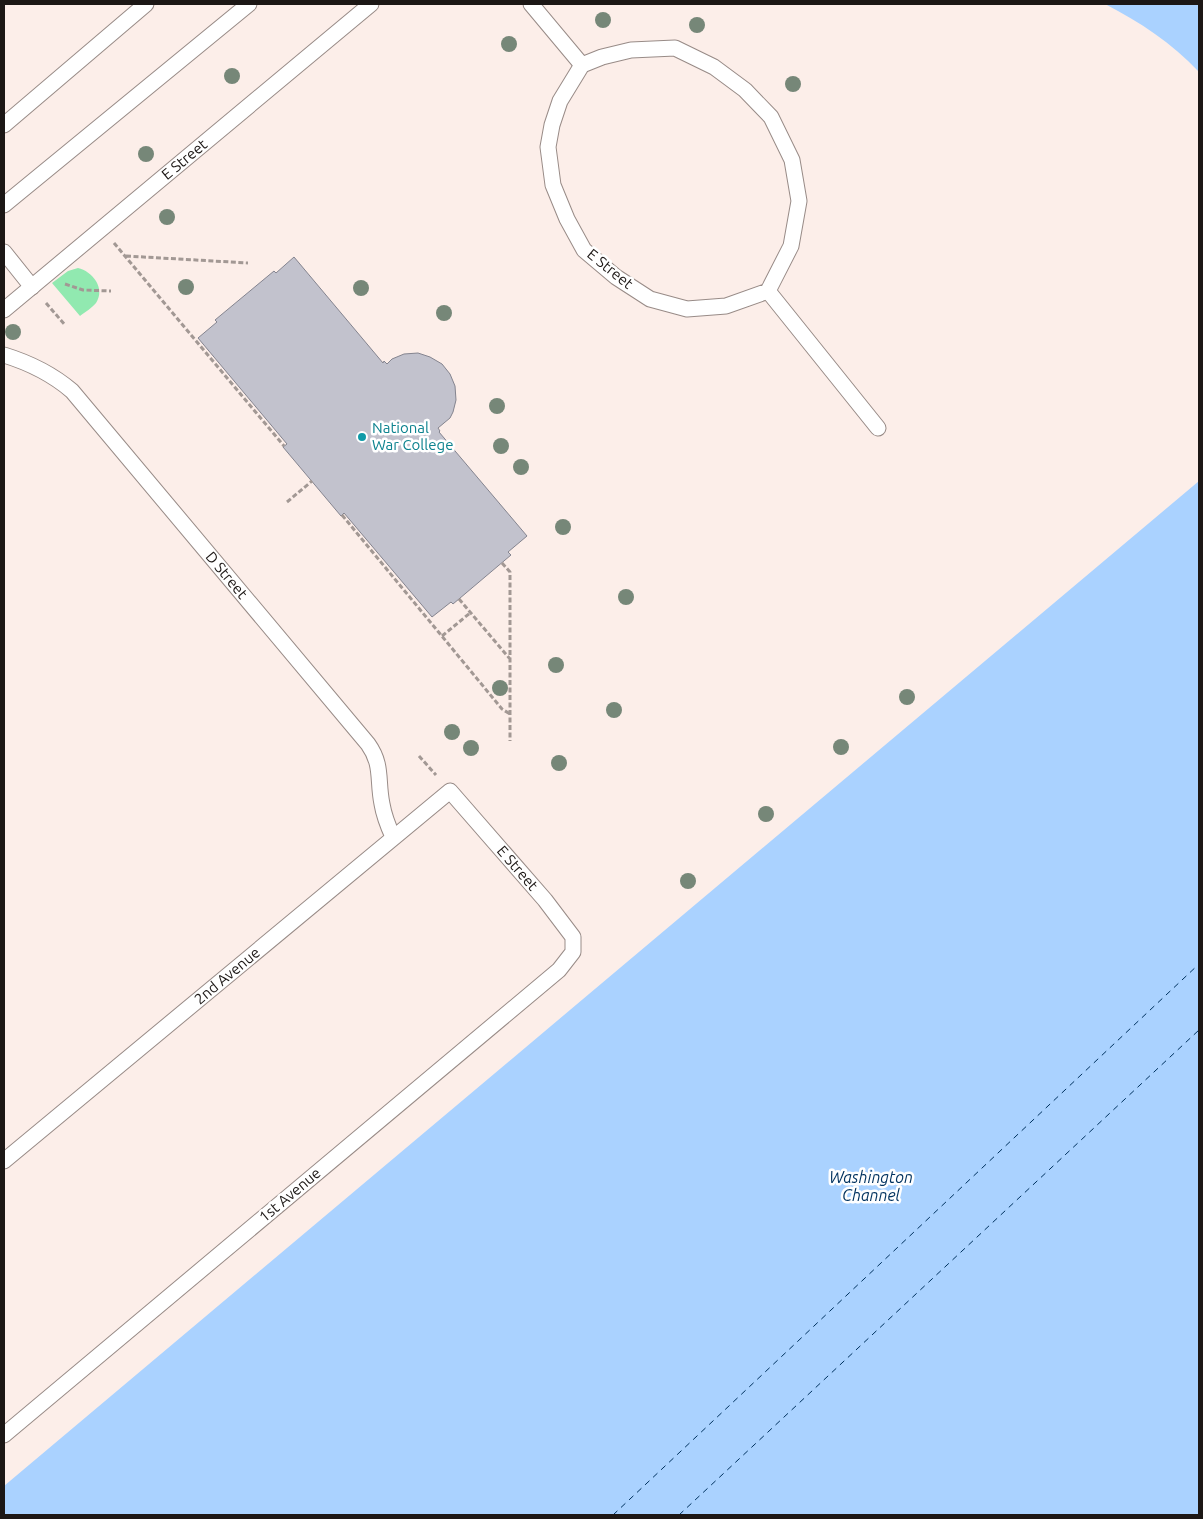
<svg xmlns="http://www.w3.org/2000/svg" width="1203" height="1519" font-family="Ubuntu,sans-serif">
<rect width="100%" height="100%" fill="#fceee9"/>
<path fill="#91e9b0" d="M78 268C92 271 106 288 96 303 92 308 85 312 80 316L52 283 68 271Z"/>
<path fill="#aad2ff" d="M1105 4H1199V72C1172 43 1140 22 1105 4Z
M1199 481V1515H4V1486Z"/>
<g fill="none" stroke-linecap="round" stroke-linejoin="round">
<path stroke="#00325f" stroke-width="1" stroke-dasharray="6 5" stroke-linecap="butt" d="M613 1515 1199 964
M679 1515 1199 1030"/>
</g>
<path fill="#c2c2cd" stroke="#84848f" d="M294 257 383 363 384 361 387 364 392 359 404 354 418 353 430 357 442 364 450 374 455 386 456 400 453 412 450 418 438 428 440 431 439 432 527 536 508 552 511 555 453 604 451 602 432 617 344 513 341 516 283 447 287 444 198 338 217 322 215 320 274 271 276 273Z"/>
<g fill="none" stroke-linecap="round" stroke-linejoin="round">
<defs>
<g id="service">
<path d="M531 4 582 65"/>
<path d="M675 48 714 67 745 90 771 117 792 160 799 201 791 246 768 291 726 306 687 309 650 299 616 277 584 250 567 219 553 185 548 147 552 125 560 101 582 65 602 57 631 50Z"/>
<path d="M4 125 146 4"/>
<path d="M4 205 249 4"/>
<path d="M4 252 32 287"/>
<path d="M768 291 878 428"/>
<path id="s1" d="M4 310 371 4"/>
<path id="s2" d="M4 355C30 363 51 373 72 391L368 744C383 765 377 780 382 804 384 816 388 826 393 837"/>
<path id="s3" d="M4 1161 450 791 545 900 573 937V952L559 970 4 1435"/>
</g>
</defs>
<use href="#service" stroke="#988b87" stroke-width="17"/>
<path stroke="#a29894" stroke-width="3" stroke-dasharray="5 2.5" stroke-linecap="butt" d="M114 243 284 446
M126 256 248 263
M65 284 83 290 111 291
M46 303 65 325
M287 502 312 481
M342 515 502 709 510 714
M502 563 510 572V741
M459 599 510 659
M442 636 470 613
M419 756 436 775"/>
<use href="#service" stroke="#fff" stroke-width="15"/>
</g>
<g fill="#768778">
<circle cx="603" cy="20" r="8"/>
<circle cx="697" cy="25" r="8"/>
<circle cx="509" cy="44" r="8"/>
<circle cx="232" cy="76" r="8"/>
<circle cx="793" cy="84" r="8"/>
<circle cx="146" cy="154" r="8"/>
<circle cx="167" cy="217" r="8"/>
<circle cx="186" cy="287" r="8"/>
<circle cx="361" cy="288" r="8"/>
<circle cx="444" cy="313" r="8"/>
<circle cx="13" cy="332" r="8"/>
<circle cx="497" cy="406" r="8"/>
<circle cx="501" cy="446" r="8"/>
<circle cx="521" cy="467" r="8"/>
<circle cx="563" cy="527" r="8"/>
<circle cx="626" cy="597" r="8"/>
<circle cx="556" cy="665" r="8"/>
<circle cx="500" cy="688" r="8"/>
<circle cx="907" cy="697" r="8"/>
<circle cx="614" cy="710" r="8"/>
<circle cx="452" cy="732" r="8"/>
<circle cx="841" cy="747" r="8"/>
<circle cx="471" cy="748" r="8"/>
<circle cx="559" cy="763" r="8"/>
<circle cx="766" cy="814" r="8"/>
<circle cx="688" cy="881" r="8"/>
</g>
<circle fill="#0f9aa8" stroke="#fff" stroke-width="2" cx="362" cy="437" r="5"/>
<g text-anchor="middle" stroke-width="5" stroke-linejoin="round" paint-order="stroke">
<g font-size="15" fill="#1c1715" stroke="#fff">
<text dy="5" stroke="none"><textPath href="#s1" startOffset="235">E Street</textPath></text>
<text transform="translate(610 269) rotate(39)" y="5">E Street</text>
<text dy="5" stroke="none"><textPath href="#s2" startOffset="318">D Street</textPath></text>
<text dy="5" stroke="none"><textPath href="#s3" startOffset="682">E Street</textPath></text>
<text dy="5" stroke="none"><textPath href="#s3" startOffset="290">2nd Avenue</textPath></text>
<text transform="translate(290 1195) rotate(-40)" y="5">1st Avenue</text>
</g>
<g font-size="15" fill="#0d838f" stroke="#fff" text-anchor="start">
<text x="372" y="433">National<tspan x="372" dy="17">War College</tspan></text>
</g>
<g font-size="16" font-style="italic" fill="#00325f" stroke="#fff">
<text x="871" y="1183">Washington<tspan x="871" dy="18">Channel</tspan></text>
</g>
</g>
<rect width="1203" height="1519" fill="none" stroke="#1c1715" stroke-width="10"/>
</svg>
